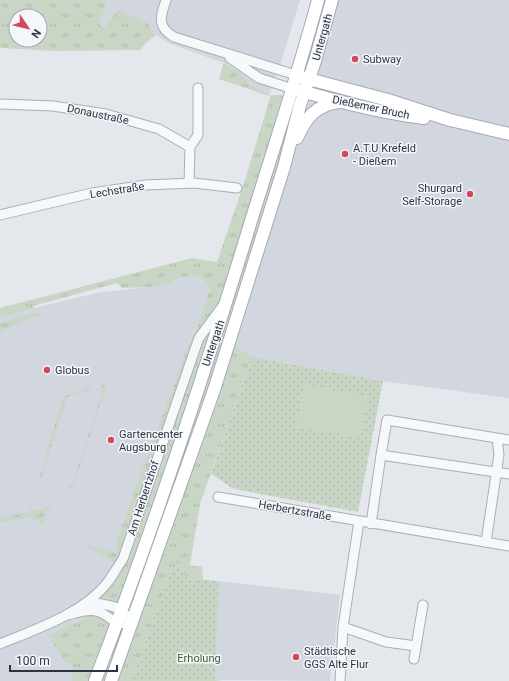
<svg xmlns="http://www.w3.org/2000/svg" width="509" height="681" font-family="Roboto,sans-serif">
<defs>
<pattern id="grass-tufts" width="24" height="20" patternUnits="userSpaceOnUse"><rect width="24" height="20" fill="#c9d6c5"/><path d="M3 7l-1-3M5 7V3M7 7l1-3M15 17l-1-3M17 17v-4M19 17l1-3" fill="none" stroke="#adb8ab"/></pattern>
<pattern id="park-dots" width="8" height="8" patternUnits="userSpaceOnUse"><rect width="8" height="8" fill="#c9d6c5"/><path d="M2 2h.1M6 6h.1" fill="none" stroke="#adb8ab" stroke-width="1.8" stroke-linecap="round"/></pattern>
</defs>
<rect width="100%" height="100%" fill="#e4e7ec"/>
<path fill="#d2d6de" d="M106 0H300L283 56 269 96 267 93 252 86 240 73 224 63 168 43 118 9 104 28 99 24 107 4Z
M338 0H509V398L383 381 252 357 235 345 318 73Z
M191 275 201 277 207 281 210 288 199 323 187 348 116 541 118 547 103 592 87 617 48 635 71 664 72 681H0V316L97 293 163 285Z
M219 581 340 595 330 681 215 680Z"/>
<path fill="url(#grass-tufts)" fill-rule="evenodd" d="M0 0H106L107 4 99 24 104 28 118 9 148 23 151 30 156 35 146 43 140 50 55 51 0 48ZM16 16H40V40H16Z
M224 63 240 73 252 86 267 93 269 96 219 79Z
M271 95 310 96 235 345 252 357 200 504 190 565 202 567 203 580 186 578 176 557 132 681H72L71 664 66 663 48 635 87 617 103 592 113 561 28 516 27 518 0 523V518L29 512 31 506 32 511 51 507V502L52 504 51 510H45L44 524 84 545 116 553 118 547H116V541L187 348 199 323 210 288C198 265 181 280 163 285 151 288 136 287 122 288L117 283 33 306 34 308 0 317V308L192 258 217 262 244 183Z
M37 312 41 314 0 332V323Z
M106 383H107L72 489 66 487 72 485 103 390 100 388Z
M91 385 87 393 83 390 68 397 34 497H40L33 499 63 397Z"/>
<path fill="url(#park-dots)" d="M252 357 383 381 358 512 234 489 211 474Z
M176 556 186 578 219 581 215 680 223 681H132Z"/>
<path fill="#c9d6c5" d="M304 385 368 396 361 438 296 427Z"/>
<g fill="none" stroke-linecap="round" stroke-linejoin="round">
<defs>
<path id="minor" d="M166 0C160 17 157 27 174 37L296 75
M230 58 259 78 293 89
M0 104 53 106 106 114 159 129 190 147 189 183
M190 147 198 135V88
M0 215 92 193 146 185 194 183 237 188
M381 455 509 474
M218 497 509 546
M371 524 381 455 387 420 509 440
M486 542 499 455 497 438
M97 603C115 607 123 606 131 623 112 627 112 615 96 611 87 609 76 613 68 615L83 607Z
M343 627 386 642 416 646
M0 644C36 629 83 614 108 582 113 575 118 566 123 559L195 349 199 338 222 307
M414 659 423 605
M340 681 343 627 359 521"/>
<path id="major" d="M301 77 388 100 450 120 509 134
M298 90C339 102 382 113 424 118
M297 138C306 118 315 105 339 102
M95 681C153 530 204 376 251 221 274 147 298 74 318 0
M111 681 214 390 284 167 300 105 315 61 332 0"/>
</defs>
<use href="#minor" stroke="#a9aeb7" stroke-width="11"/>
<use href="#major" stroke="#a3abb8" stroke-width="14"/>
<use href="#minor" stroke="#f7f8fa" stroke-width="9"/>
<use href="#major" stroke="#fff" stroke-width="12"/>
</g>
<g fill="#d1495b" stroke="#f4f6f9" stroke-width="1.5">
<circle cx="355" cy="59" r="4"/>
<circle cx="345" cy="154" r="4"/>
<circle cx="470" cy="194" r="4"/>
<circle cx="47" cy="370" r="4"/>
<circle cx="111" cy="440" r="4"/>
<circle cx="296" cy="657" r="4"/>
</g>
<g text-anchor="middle" stroke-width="3" stroke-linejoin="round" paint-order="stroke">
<g font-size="11" fill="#2b3445" stroke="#f4f6f9">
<text transform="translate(322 37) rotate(-74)" y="4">Untergath</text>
<text transform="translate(371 107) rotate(12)" y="4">Dießemer Bruch</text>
<text transform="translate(98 114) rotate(12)" y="4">Donaustraße</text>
<text transform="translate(117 190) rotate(-9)" y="4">Lechstraße</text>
<text transform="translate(213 343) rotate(-71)" y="4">Untergath</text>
<text transform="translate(143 498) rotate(-72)" y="4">Am Herbertzhof</text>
<text transform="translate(295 510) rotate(10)" y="4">Herbertzstraße</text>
</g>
<g font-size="11" fill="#2b3445" stroke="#f4f6f9" text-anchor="start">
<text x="363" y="63">Subway</text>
<text x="353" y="152">A.T.U Krefeld<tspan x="353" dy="13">- Dießem</tspan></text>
<text x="462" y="192" text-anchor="end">Shurgard<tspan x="462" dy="13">Self-Storage</tspan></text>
<text x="55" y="374">Globus</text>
<text x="119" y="438">Gartencenter<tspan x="119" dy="13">Augsburg</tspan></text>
<text x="304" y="655">Städtische<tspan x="304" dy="13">GGS Alte Flur</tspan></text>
</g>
<g font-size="11" fill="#3f6138" stroke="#f4f6f9">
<text x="199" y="662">Erholung</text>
</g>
</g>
<g transform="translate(28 28) rotate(125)"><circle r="19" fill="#f4f6f9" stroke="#a4a8b1"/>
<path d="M0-3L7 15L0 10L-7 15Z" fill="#d1495b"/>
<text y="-6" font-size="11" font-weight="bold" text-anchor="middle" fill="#2b3445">N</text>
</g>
<path d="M10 665v6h107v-6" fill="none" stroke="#2b3445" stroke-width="2"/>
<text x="16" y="665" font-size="12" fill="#2b3445" stroke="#f4f6f9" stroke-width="3" paint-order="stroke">100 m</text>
</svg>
